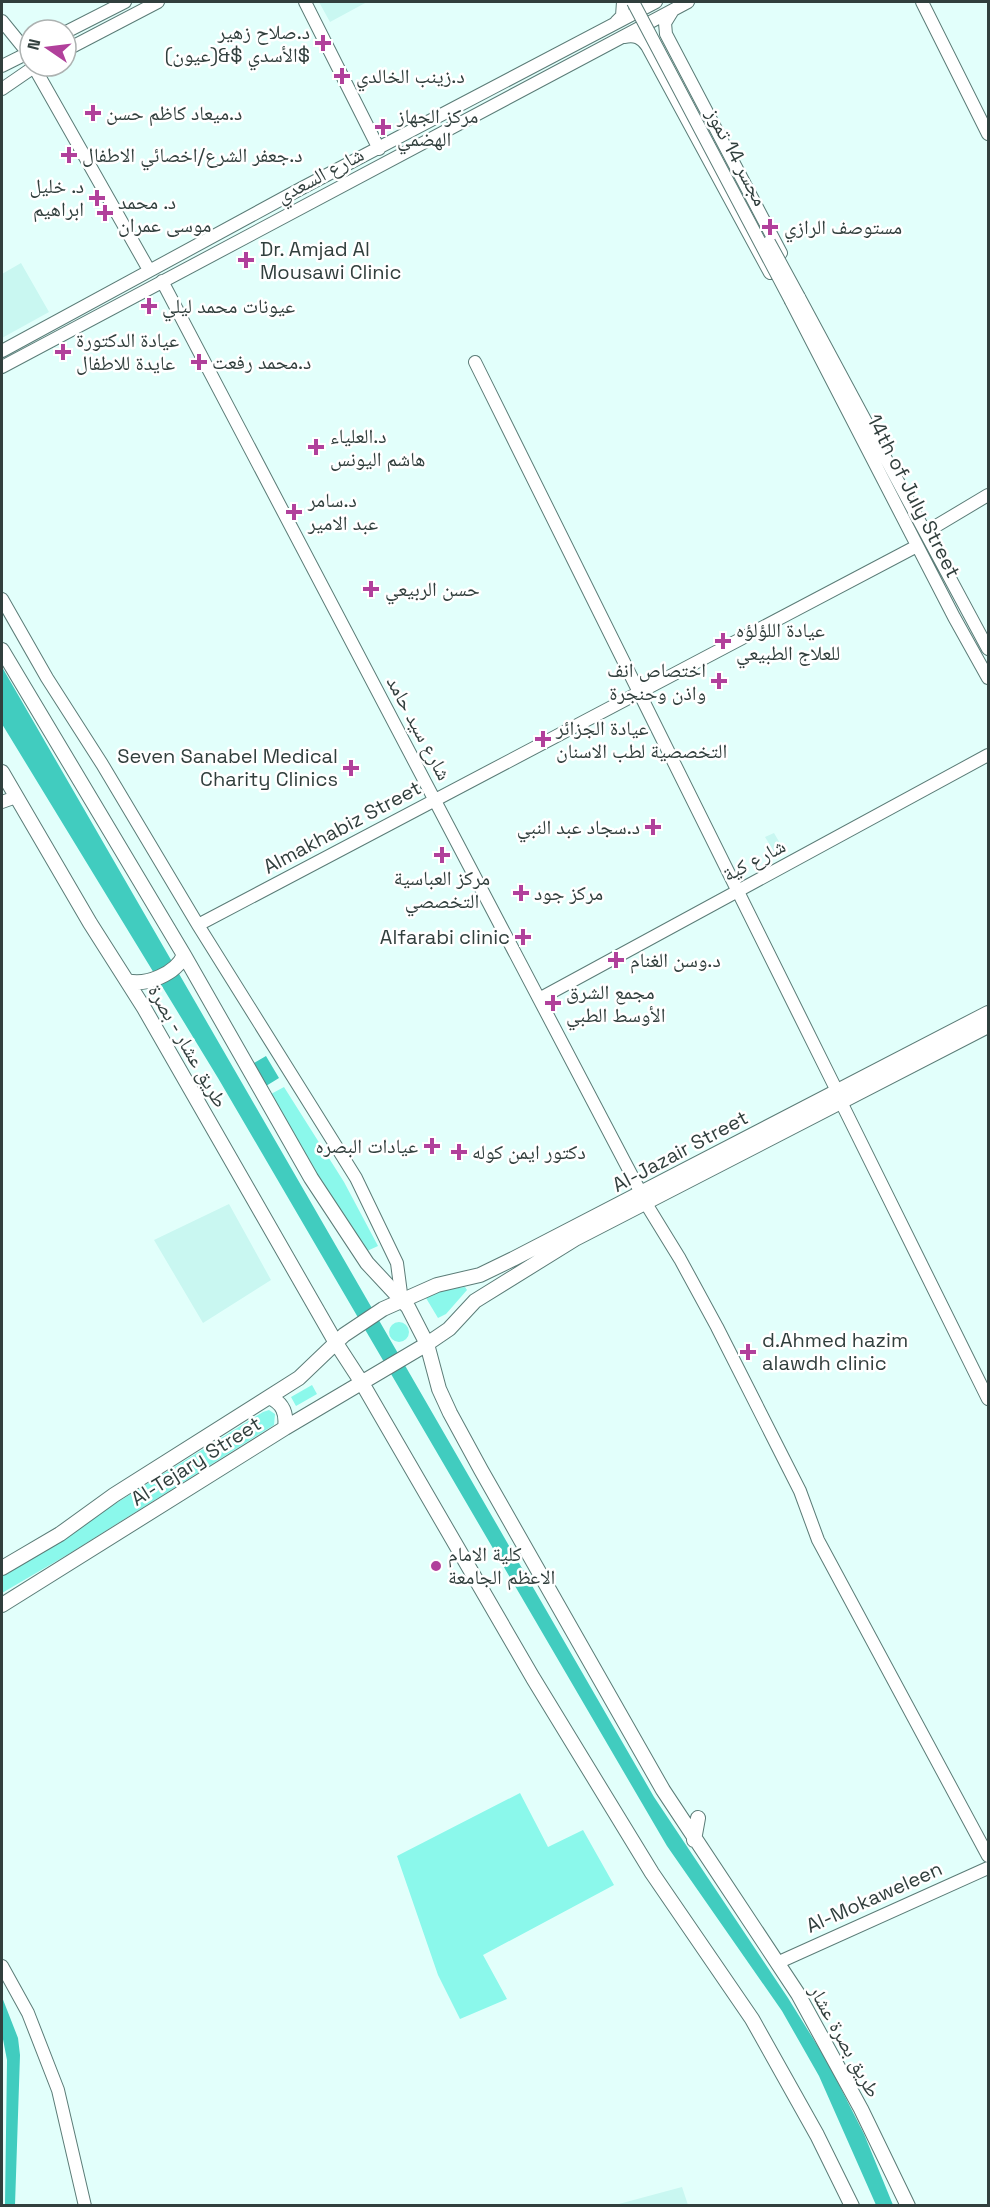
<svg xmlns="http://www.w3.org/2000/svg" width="990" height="2207" font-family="'Space Grotesk','Noto Naskh Arabic',sans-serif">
<rect width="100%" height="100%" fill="#e2fffb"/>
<path fill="#c9f7f1" d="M319 2H367L330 22Z
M21 263 49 312 2 338V274Z
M774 833 784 850 776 855 765 837Z
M229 1204 271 1280 203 1323 154 1240Z
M682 2187 688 2205H615Z"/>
<path fill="#8bf8eb" d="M284 1087 344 1182 378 1246 367 1251 330 1196 271 1094Z
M465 1287 467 1290 446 1314 438 1318 426 1298 438 1291Z
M389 1332a10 10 0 1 1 20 0a10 10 0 1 1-20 0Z
M312 1385 317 1394 296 1406 291 1397Z
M269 1410 275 1414 274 1425 72 1552 2 1593V1574L263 1412Z
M520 1793 548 1847 583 1830 614 1885 483 1955 507 1999 460 2019 438 1975 397 1856Z"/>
<path fill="#41ccbf" d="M2 667 654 1797 788 1998 827 2061 864 2134 893 2205H876L819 2076 782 2011 667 1846 218 1078 2 724Z
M266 1056 279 1078 266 1086 254 1063Z
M2 1997 18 2038 20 2055 15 2205H5L7 2060 2 2034Z"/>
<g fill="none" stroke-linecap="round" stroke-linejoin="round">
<defs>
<path id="secondary" d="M305 2 379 149
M922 2 988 134
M673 10 665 23 666 34 781 253
M2 21 28 53
M616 22 622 16 623 2
M66 32 125 2
M624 37C635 35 641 37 647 46L770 273
M66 50 158 2
M2 66 30 52
M34 67 149 270
M2 89 34 67
M162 281 641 1193
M799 297 988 649
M791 301 954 617 988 678
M2 351 302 188 656 2
M475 362 837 1091
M2 367 688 2
M926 532 988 495
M2 599 47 678 102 764 198 925 356 1178 397 1263 402 1301
M2 802 16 797
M198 925 917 546
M539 999 988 755
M841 1102 988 1399
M645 1202 680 1259 717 1327 800 1491 818 1540 988 1856
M777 1963 988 1868
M2 1966 28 2013 58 2090 85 2206"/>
<path id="primary" d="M2 650 184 955 311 1178 367 1263 408 1307 427 1344 439 1389 450 1413 481 1470 663 1790 798 1994 861 2109 908 2206
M2 772 90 923 144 1008 336 1343 362 1383 533 1678 652 1873 752 2019 817 2135 852 2206
M127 981C146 986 176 974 184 955
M269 1397C283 1403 287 1413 285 1428
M2 1568 60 1534 114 1495 299 1378 344 1335 383 1309 437 1285 480 1275 513 1259 988 1013
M2 1605 285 1428 427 1344 449 1329 475 1301 575 1239 988 1026
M694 1840 698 1818"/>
</defs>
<use href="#secondary" stroke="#5b7c77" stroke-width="14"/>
<use href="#primary" stroke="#5b7c77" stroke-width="16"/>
<use href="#secondary" stroke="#fff" stroke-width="12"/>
<use href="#primary" stroke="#fff" stroke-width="14"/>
<defs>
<path id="secondary-bridge" d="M633 2 791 301
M769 242 799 297"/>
</defs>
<use href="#secondary-bridge" stroke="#5b7c77" stroke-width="14" stroke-linecap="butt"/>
<use href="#secondary-bridge" stroke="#fff" stroke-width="12"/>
</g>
<g fill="#b1409b" stroke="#fff" stroke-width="2">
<path d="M320 34h6v6h6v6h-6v6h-6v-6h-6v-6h6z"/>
<path d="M339 67h6v6h6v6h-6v6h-6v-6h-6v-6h6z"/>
<path d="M90 104h6v6h6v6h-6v6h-6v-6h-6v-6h6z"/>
<path d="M380 118h6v6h6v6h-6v6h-6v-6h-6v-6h6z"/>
<path d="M66 146h6v6h6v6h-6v6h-6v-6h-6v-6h6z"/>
<path d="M94 189h6v6h6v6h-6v6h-6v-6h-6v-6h6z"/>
<path d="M102 204h6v6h6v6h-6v6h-6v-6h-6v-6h6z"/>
<path d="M767 218h6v6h6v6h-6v6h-6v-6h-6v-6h6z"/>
<path d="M243 251h6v6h6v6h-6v6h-6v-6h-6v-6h6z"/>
<path d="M146 297h6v6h6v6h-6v6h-6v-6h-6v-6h6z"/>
<path d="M60 343h6v6h6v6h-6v6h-6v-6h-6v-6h6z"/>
<path d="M196 353h6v6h6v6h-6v6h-6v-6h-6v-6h6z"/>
<path d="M313 438h6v6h6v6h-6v6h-6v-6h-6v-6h6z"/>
<path d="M291 503h6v6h6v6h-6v6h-6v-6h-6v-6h6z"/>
<path d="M368 580h6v6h6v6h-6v6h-6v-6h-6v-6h6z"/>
<path d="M720 632h6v6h6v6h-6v6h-6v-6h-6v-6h6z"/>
<path d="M716 672h6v6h6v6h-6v6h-6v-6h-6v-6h6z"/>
<path d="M540 730h6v6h6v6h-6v6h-6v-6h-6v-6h6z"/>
<path d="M348 759h6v6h6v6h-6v6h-6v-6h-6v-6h6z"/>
<path d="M650 818h6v6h6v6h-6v6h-6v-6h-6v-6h6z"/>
<path d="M439 846h6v6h6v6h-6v6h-6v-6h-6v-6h6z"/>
<path d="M518 884h6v6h6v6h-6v6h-6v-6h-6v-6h6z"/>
<path d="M520 928h6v6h6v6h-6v6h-6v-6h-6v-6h6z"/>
<path d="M613 951h6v6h6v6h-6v6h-6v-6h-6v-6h6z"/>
<path d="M550 994h6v6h6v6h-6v6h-6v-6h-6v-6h6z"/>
<path d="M429 1137h6v6h6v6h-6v6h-6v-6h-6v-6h6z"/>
<path d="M456 1143h6v6h6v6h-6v6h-6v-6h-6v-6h6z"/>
<path d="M745 1343h6v6h6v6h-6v6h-6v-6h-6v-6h6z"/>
<circle cx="436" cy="1566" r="6"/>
</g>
<g text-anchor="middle" stroke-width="5" stroke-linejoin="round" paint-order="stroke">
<g font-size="20" fill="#313f3d" stroke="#fff" text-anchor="start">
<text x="310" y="39" text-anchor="end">د.صلاح زهير<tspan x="310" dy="23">الأسدي $&amp;(عيون)$</tspan></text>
<text x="356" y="83">د.زينب الخالدي</text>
<text x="106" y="120">د.ميعاد كاظم حسن</text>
<text x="397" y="123">مركز الجهاز<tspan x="397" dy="23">الهضمي</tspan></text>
<text x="82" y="162">د.جعفر الشرع/اخصائي الاطفال</text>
<text x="84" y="193" text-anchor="end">د. خليل<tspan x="84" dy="23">ابراهيم</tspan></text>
<text x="118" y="209">د. محمد<tspan x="118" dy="23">موسى عمران</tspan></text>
<text x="784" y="234">مستوصف الرازي</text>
<text x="260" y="256">Dr. Amjad Al<tspan x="260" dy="23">Mousawi Clinic</tspan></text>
<text x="162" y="313">عيونات محمد ليلي</text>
<text x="76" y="347">عيادة الدكتورة<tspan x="76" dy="23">عايدة للاطفال</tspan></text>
<text x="212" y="369">د.محمد رفعت</text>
<text x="330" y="443">د.العلياء<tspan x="330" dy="23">هاشم اليونس</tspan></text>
<text x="308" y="507">د.سامر<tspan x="308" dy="23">عبد الامير</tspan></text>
<text x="385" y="596">حسن الربيعي</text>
<text x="736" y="637">عيادة اللؤلؤه<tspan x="736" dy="23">للعلاج الطبيعي</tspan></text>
<text x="706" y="677" text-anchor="end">اختصاص انف<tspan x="706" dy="23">واذن وحنجرة</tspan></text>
<text x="556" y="735">عيادة الجزائر<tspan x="556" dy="23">التخصصية لطب الاسنان</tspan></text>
<text x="338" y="763" text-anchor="end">Seven Sanabel Medical<tspan x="338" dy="23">Charity Clinics</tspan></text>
<text x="640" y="834" text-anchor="end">د.سجاد عبد النبي</text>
<text x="442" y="885" text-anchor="middle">مركز العباسية<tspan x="442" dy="23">التخصصي</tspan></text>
<text x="534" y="900">مركز جود</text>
<text x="510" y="944" text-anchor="end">Alfarabi clinic</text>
<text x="630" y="967">د.وسن الغنام</text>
<text x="566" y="999">مجمع الشرق<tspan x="566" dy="23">الأوسط الطبي</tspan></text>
<text x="418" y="1153" text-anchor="end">عيادات البصره</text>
<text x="472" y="1159">دكتور ايمن كوله</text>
<text x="762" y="1347">d.Ahmed hazim<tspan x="762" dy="23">alawdh clinic</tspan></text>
<text x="448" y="1561">كلية الامام<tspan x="448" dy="23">الاعظم الجامعة</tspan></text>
</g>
<g font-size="20" fill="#313f3d" stroke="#fff">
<text transform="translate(737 157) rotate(62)" y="7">مجسر 14 تموز</text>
<text transform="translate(320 175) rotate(-28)" y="7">شارع السعدي</text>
<text transform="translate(914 496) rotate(63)" y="7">14th of July Street</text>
<text transform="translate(419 728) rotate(62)" y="7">شارع سيد حامد</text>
<text transform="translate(342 827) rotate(-28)" y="7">Almakhabiz Street</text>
<text transform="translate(754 860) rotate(-28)" y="7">شارع كية</text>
<text transform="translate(188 1046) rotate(60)" y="7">طريق عشار - بصرة</text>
<text transform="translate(680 1151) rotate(-28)" y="7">Al-Jazair Street</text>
<text transform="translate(196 1461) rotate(-32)" y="7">Al-Tejary Street</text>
<text transform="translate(874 1897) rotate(-24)" y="7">Al-Mokaweleen</text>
<text transform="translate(845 2041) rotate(61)" y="7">طريق بصرة عشار</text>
</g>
</g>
<rect width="990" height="2207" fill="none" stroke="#313f3d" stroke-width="6"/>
<g transform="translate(48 48) rotate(284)"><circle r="28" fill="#ffffff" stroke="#adb2b1" stroke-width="1.5"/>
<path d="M0-4.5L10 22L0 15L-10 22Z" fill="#b1409b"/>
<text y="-9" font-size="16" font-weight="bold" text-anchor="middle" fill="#313f3d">N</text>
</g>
</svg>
